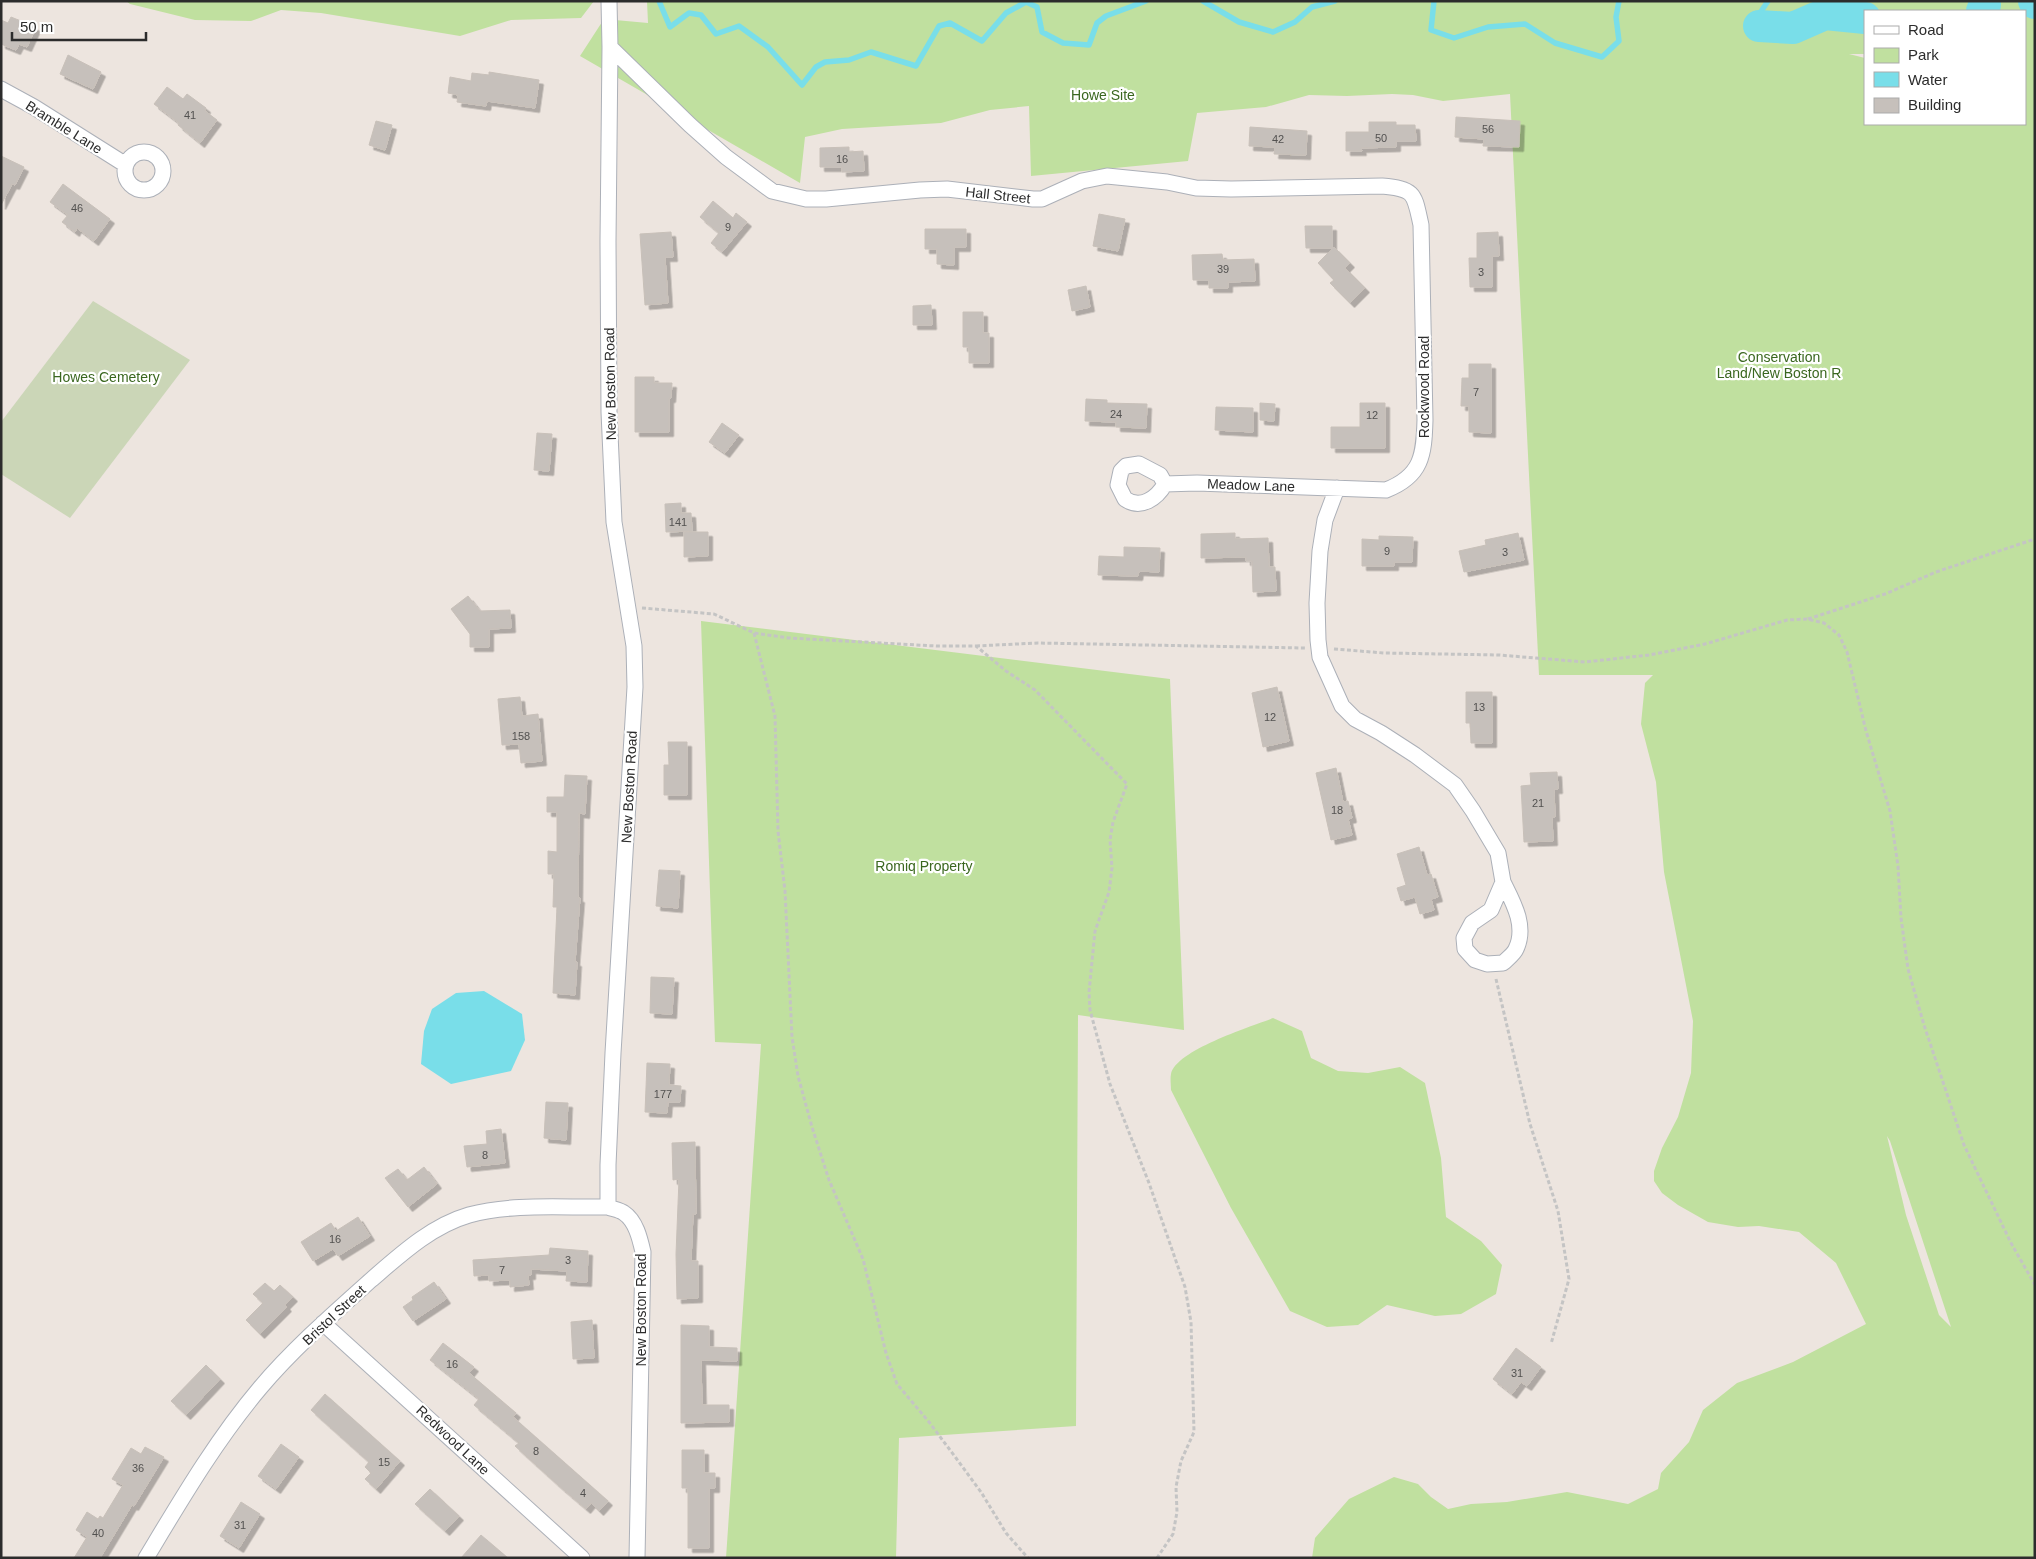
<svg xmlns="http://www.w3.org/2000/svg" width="2036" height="1559" font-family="Arial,sans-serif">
<defs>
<filter id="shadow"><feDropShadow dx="4.5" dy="4.5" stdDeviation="0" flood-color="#0004"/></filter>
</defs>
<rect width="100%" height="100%" fill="#ede5df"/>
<path fill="#c0e09f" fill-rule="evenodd" d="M126 1H594L581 18 511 20 460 36 321 13 281 10 251 21 195 20 130 4Z
M647 1H2035V1558H1312L1315 1538 1349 1499 1394 1477 1418 1484 1431 1497 1448 1509 1471 1504 1507 1502 1567 1492 1628 1504 1658 1489 1661 1473 1689 1442 1703 1410 1737 1383 1793 1362 1866 1324 1836 1263 1799 1232 1759 1226 1738 1227 1708 1222 1678 1205 1662 1193 1654 1181V1171L1662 1148 1678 1117 1691 1073 1693 1021 1664 872 1656 782 1641 724 1645 683 1653 675H1539L1510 94 1443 101 1413 95 1392 94 1347 96 1309 95 1266 107 1197 113 1188 161 1031 176 1029 106 990 110 941 123 842 129 805 137 800 183 580 56 604 19 648 23ZM1865 11H2025V124H1865V58L1849 54H1865ZM1887 1136 1890 1141 1951 1327 1939 1315 1906 1215Z
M701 621 1170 679 1184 1030 1078 1015 1076 1426 899 1438 896 1558H726L761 1044 715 1042Z
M1273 1018 1302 1031 1311 1058 1338 1071 1368 1073 1400 1067 1425 1083 1441 1158 1446 1217 1481 1241 1502 1265 1496 1294 1461 1314 1435 1316 1387 1305 1358 1325 1327 1327 1290 1311 1231 1208 1171 1090C1171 1085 1170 1079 1171 1074 1176 1050 1250 1027 1273 1018Z"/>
<path fill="#cbd6b7" d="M93 301 190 360 70 518 1 474V422Z"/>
<path fill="#79dee9" d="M484 991 522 1014 525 1040 511 1071 451 1084 421 1064 424 1031 432 1009 456 993Z"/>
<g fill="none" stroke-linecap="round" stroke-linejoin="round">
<path stroke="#79dee9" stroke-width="5.5" d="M659 1 670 27 689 13 701 15 716 34 739 26 768 47 802 85 816 67 825 62 849 60 871 52 916 66 939 26 950 23 982 41 1006 13 1026 2 1037 7 1042 32 1063 43 1089 45 1097 23 1106 16 1146 1
M1203 1 1239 22 1273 32 1295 22 1312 7 1335 1
M1434 1 1431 30 1454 38 1488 27 1525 24 1555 43 1602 57 1619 41 1616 17 1619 1
M1759 26 1760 13 1768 1"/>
<path stroke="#79dee9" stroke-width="32" d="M2034 1 2035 3
M1982 11 1985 5 1984 1
M1759 26 1793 28 1825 14 1865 18"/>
</g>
<path fill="#c6c0bb" stroke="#c8c0b9" filter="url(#shadow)" d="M11 17 36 27 27 47 19 44 16 50 1 44V20L8 23Z
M68 55 101 72 93 89 60 74Z
M489 72 539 80 535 108 487 101 486 106 457 102 458 95 448 93 450 77 471 81 472 73 489 75Z
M167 87 183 99 187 94 206 108 205 111 217 120 200 143 178 125 179 123 154 104Z
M1456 117 1520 121 1519 147 1483 146 1484 139 1455 137Z
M376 121 392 125 385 150 369 145Z
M1369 122H1396V125H1415L1416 141H1396V147L1361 148 1362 151H1346V132H1369Z
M1250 127 1307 131 1306 155 1274 154 1275 147 1249 146Z
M849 147V152L863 151 864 171 842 172V167H820V148Z
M1 156 24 167 15 185 12 184 1 205Z
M63 184 110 219 94 241 77 228 75 232 62 222 68 215 50 202Z
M713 201 733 218 736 213 747 222 722 252 711 243 719 233 700 217Z
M1099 214 1125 219 1118 251 1093 246Z
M1305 226H1332V248H1306Z
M925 229H966V247H954V265L937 264V249H925Z
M671 232 673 257H665L668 303 645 305 640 234Z
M1498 232 1499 256H1492V287H1470L1469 258H1477V233Z
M1334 247 1350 263 1345 268 1365 288 1350 303 1330 283 1334 280 1318 263Z
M1222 254 1223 260 1254 259 1255 281 1228 282V288H1209V280H1193L1192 255Z
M1086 286 1090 307 1072 311 1068 290Z
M931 305 932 325H913V306Z
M963 312H983V333H989V363H969V347H963Z
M1469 364H1491V433L1469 432V406H1461L1462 378H1469Z
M635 377H654V383H672L671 398H669V432H635Z
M1086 399 1107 400V403L1147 404 1146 428 1116 427V422L1085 421Z
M1260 403 1275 404 1274 421 1260 420Z
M1360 403H1385V448H1331V427H1360Z
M1216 407 1253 408V432L1215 430Z
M722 423 739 435 725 453 709 442Z
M537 433 552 434 549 471 534 470Z
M681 503V513H691L692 531 666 532 665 504Z
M684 532H708V556L684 557Z
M1235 533V539L1268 538 1269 567H1275L1276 591 1253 592 1252 561H1246V557L1201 558V534Z
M1518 533 1524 560 1464 572 1459 551 1486 545 1485 540Z
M1379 536 1413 537 1412 562H1394V566H1362V539L1379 540Z
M1124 547 1160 548 1159 572 1139 571 1138 576 1098 575 1099 556 1124 557Z
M468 596 480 611 510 610 511 628 489 629V647H470V634L451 609Z
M1277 687 1289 741 1263 747 1252 693Z
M1466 692H1492V743H1471L1470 723H1466Z
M520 697 522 716 538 714 542 761 521 763 519 744 502 745 498 699Z
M668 742H687V795H664V765H669Z
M1336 768 1343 802 1348 801 1352 818 1348 819 1352 835 1331 840 1316 773Z
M1557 772 1558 789H1554L1555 817H1552L1553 841 1524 842 1521 786 1531 785 1530 773Z
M565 775 587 776 585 814 579 813 578 898H580L575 962H577L575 995 553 993 557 907H553L554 874H548V851L557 852V812H547V797H564Z
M1419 847 1427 875 1431 874 1438 897 1431 899 1434 910 1420 914 1415 897 1401 901 1397 888 1406 885 1397 854Z
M659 870 680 871 678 908 656 906Z
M651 977 674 978 672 1014 650 1013Z
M647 1063 670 1064 669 1085 681 1086 680 1102H668L667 1113 645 1112Z
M546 1102 568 1103 566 1140 544 1138Z
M501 1129 505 1163 467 1167 464 1146 487 1144 486 1131Z
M695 1142 696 1214H693L691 1261H698V1298L677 1299 676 1254 679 1179 673 1180 672 1143Z
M424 1167 437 1184 408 1207 385 1178 398 1169 407 1180Z
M358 1217 370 1236 338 1256 333 1249 313 1261 301 1242 331 1223 336 1231Z
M550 1248 588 1251 587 1282 566 1281 567 1271 531 1269V1275H528L529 1285 510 1287V1280L489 1281V1275L474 1276 473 1260 549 1255Z
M434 1282 446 1299 413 1321 403 1307 413 1300 412 1297Z
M265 1283 274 1291 280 1285 293 1297 285 1305 287 1307 260 1334 246 1320 263 1303 253 1294Z
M592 1320 594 1358 573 1359 571 1322Z
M681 1325 709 1326V1347L737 1348V1361L701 1360 702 1405H729V1422L681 1423Z
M443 1343 474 1367 469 1373 516 1413 513 1417 608 1501 599 1511 591 1503 586 1509 558 1485 515 1446 519 1443 474 1405 479 1399 430 1360Z
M1516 1348 1541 1367 1527 1386 1521 1382 1512 1394 1493 1379Z
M206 1365 220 1379 186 1415 171 1401Z
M325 1394 400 1461 376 1489 365 1479 371 1473 365 1467 369 1462 311 1410Z
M281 1444 299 1457 276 1489 258 1476Z
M145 1447 164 1457 134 1506 132 1505 100 1558H74L87 1537 76 1530 87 1512 98 1519 100 1516 103 1518 123 1485 112 1479 131 1448 141 1454Z
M682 1450H704V1473H715V1488H709V1548H688V1488H682Z
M430 1489 459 1516 445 1531 415 1504Z
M241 1502 260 1514 239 1548 220 1536Z
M481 1535 508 1558H461Z"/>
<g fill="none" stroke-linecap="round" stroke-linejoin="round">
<defs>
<path id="street" d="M609 1 610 47 608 241 609 412 614 522 634 646 635 687 613 1053 608 1165V1207C613 1209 620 1210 624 1213 636 1221 640 1239 643 1252L637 1558
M610 47 690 125 726 157 772 191 806 199H826L920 190 947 189 1033 199H1042L1082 181 1107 176 1167 182 1196 188 1231 189 1382 186C1416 189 1414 194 1421 225L1425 420C1424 455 1422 476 1386 490L1197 483 1165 484 1160 475 1139 464 1126 466 1121 471 1118 485 1125 499C1141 510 1157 498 1165 484
M1 89 34 107 126 165
M125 171a19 19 0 1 1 38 0a19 19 0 1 1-38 0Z
M1337 488 1325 520 1320 551 1317 603 1318 640 1320 657 1342 706 1355 719 1381 733 1415 755 1455 785 1473 811 1498 853 1503 882 1491 910 1472 923 1464 938 1465 949 1475 960 1487 964 1503 963C1507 959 1514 954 1516 949 1527 926 1513 902 1503 882
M323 1323 582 1558
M146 1558C181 1500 216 1440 260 1388 293 1349 333 1314 371 1280 400 1255 431 1226 469 1215 513 1203 563 1208 608 1207"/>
</defs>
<use href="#street" stroke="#acb0b8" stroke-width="17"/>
<path stroke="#c4c4c4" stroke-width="3" stroke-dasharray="4 2.5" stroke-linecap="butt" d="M642 608 714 614 754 633 789 638 936 646H976L1006 671 1035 690 1127 784 1113 822 1110 840 1112 868 1109 892 1095 931 1089 992 1090 1010 1110 1084 1149 1183 1185 1287 1191 1322 1194 1432 1181 1461 1176 1487 1177 1512 1173 1534 1157 1558
M1808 619 1885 594 1936 572 2035 539
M754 633 775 716 778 831 785 891 792 1037 798 1076 812 1127 829 1180 863 1259 886 1353 897 1384 929 1422 956 1458 981 1492 1006 1533 1028 1558
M976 646 1038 643 1305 648
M1334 649 1384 653 1499 655 1585 662 1649 655 1705 644 1787 620 1807 619 1824 623 1839 635 1847 652 1866 731 1890 811 1898 866 1901 918 1908 969 1924 1025 1964 1145 2011 1243 2035 1285
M1496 979 1530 1124 1558 1211 1569 1279 1551 1344"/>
<use href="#street" stroke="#fff" stroke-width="15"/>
</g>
<g text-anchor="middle" stroke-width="4.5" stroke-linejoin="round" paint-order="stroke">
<g font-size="11" fill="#525150">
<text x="190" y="119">41</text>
<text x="1488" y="133">56</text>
<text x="1381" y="142">50</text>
<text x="1278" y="143">42</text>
<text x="842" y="163">16</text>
<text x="77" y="212">46</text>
<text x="728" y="231">9</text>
<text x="1223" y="273">39</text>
<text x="1481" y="276">3</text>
<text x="1476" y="396">7</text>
<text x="1116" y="418">24</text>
<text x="1372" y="419">12</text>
<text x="678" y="526">141</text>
<text x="1387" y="555">9</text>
<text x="1505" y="556">3</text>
<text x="1479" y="711">13</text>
<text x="1270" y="721">12</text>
<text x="521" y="740">158</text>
<text x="1538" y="807">21</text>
<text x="1337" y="814">18</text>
<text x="663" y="1098">177</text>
<text x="485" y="1159">8</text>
<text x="335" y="1243">16</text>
<text x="568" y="1264">3</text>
<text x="502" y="1274">7</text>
<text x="452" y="1368">16</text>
<text x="1517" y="1377">31</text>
<text x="536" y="1455">8</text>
<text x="384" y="1466">15</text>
<text x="138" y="1472">36</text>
<text x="583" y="1497">4</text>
<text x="240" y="1529">31</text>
<text x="98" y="1537">40</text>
</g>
<g font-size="14" fill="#3a671f" stroke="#fff">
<text x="1103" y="100">Howe Site</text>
<text x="1779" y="362">Conservation<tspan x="1779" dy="16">Land/New Boston R</tspan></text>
<text x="106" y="382">Howes Cemetery</text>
<text x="924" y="871">Romiq Property</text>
</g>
<g font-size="14" fill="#2c2c2c" stroke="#fff">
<text transform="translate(64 127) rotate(32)" y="5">Bramble Lane</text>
<text transform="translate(998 195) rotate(6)" y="5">Hall Street</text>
<text transform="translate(610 384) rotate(-91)" y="5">New Boston Road</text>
<text transform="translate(1424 387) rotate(-90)" y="5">Rockwood Road</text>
<text transform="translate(1251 485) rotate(2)" y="5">Meadow Lane</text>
<text transform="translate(629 787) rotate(-87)" y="5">New Boston Road</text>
<text transform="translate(641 1310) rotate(-90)" y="5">New Boston Road</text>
<text transform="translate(334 1315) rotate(-43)" y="5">Bristol Street</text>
<text transform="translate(453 1440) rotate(43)" y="5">Redwood Lane</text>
</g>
</g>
<rect width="2036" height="1559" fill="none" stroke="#2c2c2c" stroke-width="5"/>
<rect x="1864" y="10" width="162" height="115" fill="#ffffff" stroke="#ababab"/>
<rect x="1874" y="26" width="25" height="8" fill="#ffffff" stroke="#ababab"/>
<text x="1908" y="35" font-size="15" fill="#2c2c2c">Road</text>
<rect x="1874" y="48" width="25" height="15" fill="#c0e09f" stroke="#ababab"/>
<text x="1908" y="60" font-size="15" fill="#2c2c2c">Park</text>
<rect x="1874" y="72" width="25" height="15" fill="#79dee9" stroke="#ababab"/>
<text x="1908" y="85" font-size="15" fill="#2c2c2c">Water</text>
<rect x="1874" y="98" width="25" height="15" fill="#c6c0bb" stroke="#ababab"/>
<text x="1908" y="110" font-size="15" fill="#2c2c2c">Building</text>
<path d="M12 32v8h134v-8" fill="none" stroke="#2c2c2c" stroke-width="2.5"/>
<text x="20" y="32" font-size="15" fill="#2c2c2c" stroke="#ffffff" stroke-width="4" paint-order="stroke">50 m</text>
</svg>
